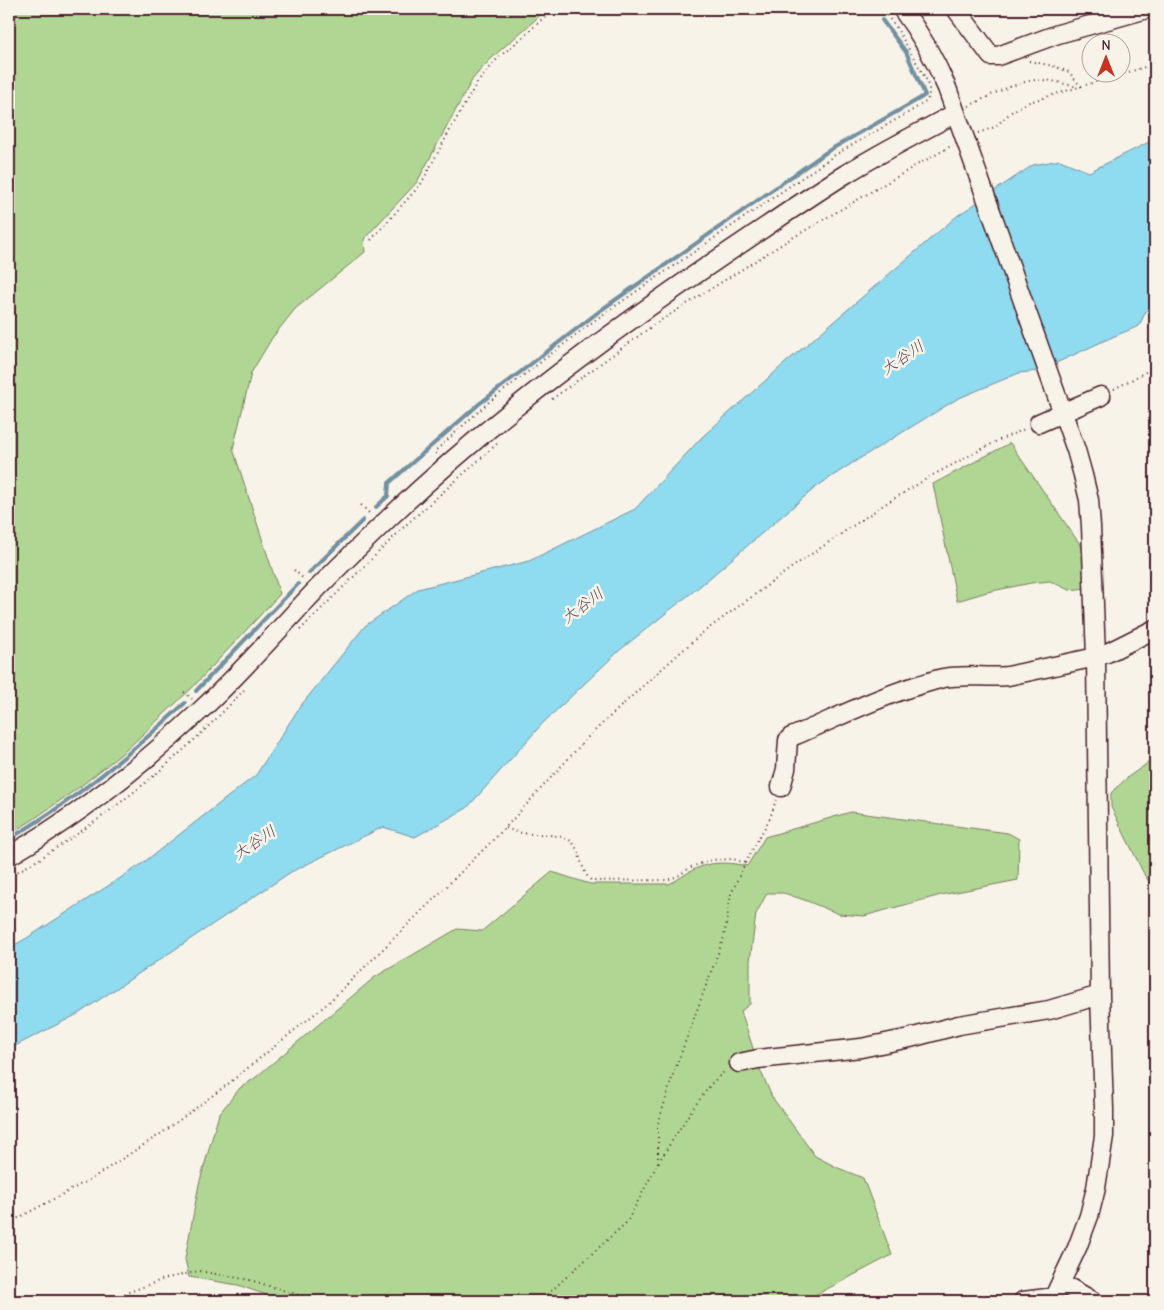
<svg xmlns="http://www.w3.org/2000/svg" width="1164" height="1310" font-family="'Comic Neue','Klee One',sans-serif">
<rect width="100%" height="100%" fill="#f7f3e8"/>
<filter id="ink" filterUnits="userSpaceOnUse"><feTurbulence type="fractalNoise" baseFrequency=".02" numOctaves="2"/><feDisplacementMap in="SourceGraphic" scale="10" xChannelSelector="R" yChannelSelector="G"/><feConvolveMatrix kernelMatrix="1 2 1 2 8 2 1 2 1" color-interpolation-filters="sRGB"/></filter>
<g filter="url(#ink)">
<path fill="#afd793" stroke="#7c7b5f" d="M9 9H547C522 33 493 53 472 80L417 182 364 239 365 252 295 309 272 338 251 373 233 449 280 594 193 687 125 751 81 786 31 821 9 834Z
M1010 443 1086 553 1087 588 1069 590 1050 581 1031 583 987 592 957 601 933 484Z
M1155 758V889L1145 876 1111 807V793L1128 777Z
M851 812 1008 833 1019 839 1018 880 941 895 864 916 839 914 807 901 784 893H767L756 914 750 961V1004L741 1011 759 1067 772 1097 815 1156 836 1167 863 1178 892 1255 804 1301H283L238 1285 189 1277 185 1259 199 1184 219 1114 240 1088 255 1078 375 977 457 929 482 931 552 872 590 884H669C678 880 685 874 693 870 710 861 728 862 747 866L765 837Z"/>
<path fill="#8fdbef" stroke="#7390a1" d="M1155 139V306L1146 311 1139 326 1110 338 1039 371 1019 373 957 399 854 462 816 487 705 582 620 650 543 723 467 808 415 837 383 827 291 872 78 1014 9 1049V948L27 938 139 866 256 775 299 708 365 626 418 589 529 561 635 509 702 437 784 364 957 216 1033 165 1060 160 1089 172Z"/>
<g fill="none" stroke-linecap="round" stroke-linejoin="round">
<path stroke="#7390a1" stroke-width="4" d="M376 507 388 496 389 483 479 404 601 310 828 151 919 99 925 95 906 52 882 20
M309 573 363 520
M196 691 298 584
M9 839C74 801 130 754 185 703"/>
<defs>
<path id="minor" d="M902 9C921 34 935 60 947 88L1076 450 1083 475 1089 500 1091 526 1096 657 1100 995 1104 1109V1136L1096 1188 1089 1216 1077 1248 1052 1301
M956 9 991 56H998L1058 34 1147 9
M1039 423 1101 396
M781 787 786 769 788 740 791 737C830 721 869 701 909 688 920 685 931 681 943 678 965 674 987 678 1008 676L1096 657 1107 653 1155 629
M9 856C79 815 143 765 202 709 242 672 278 630 315 591 339 566 364 542 389 518 490 421 602 338 718 259 760 231 801 202 844 175 880 153 918 133 956 113
M739 1063 758 1059 861 1048 910 1038 959 1025 1049 1010 1100 995
M1061 1283 1093 1301
M1023 1301 1055 1297"/>
</defs>
<use href="#minor" stroke="#4a1f2b" stroke-width="21"/>
<path stroke="#4a1f2b" stroke-width="2" stroke-dasharray="1 4" stroke-linecap="butt" d="M1029 61 1053 66 1069 72 1081 87
M969 106C989 96 1013 83 1035 80 1049 79 1065 84 1078 87
M978 133 995 127 1010 113 1026 103 1155 64
M371 240 421 184 450 130 477 83 499 57 523 37 553 9
M1114 389 1155 367
M552 399 655 324 787 241 917 165 953 145
M436 454 435 451 489 402 595 320 835 155 911 111 927 101 929 96V89L926 79 896 27 882 9
M361 505 371 515
M294 570 305 580
M300 630 407 524 498 443
M184 692 192 699
M506 828C511 830 516 832 522 833 534 835 563 833 572 842 582 853 580 872 592 881L667 880 678 876 691 867 711 860 733 859 745 863
M9 876C22 869 36 862 48 853 120 808 186 752 244 690
M658 1163V1124L673 1075 724 937 731 894 745 863 770 818 776 800
M9 1223 91 1179 162 1133 228 1084 327 1004 445 888 505 828 588 737 645 684 701 634 791 568 885 504 933 475 999 440 1027 428
M105 1301 167 1278 199 1271 250 1280 318 1301
M540 1301 627 1222 658 1163 691 1111 712 1083 726 1070"/>
<use href="#minor" stroke="#f7f3e8" stroke-width="18"/>
</g>
</g>
<g text-anchor="middle" stroke-width="5" stroke-linejoin="round" paint-order="stroke">
<g font-size="16" font-style="italic" fill="#5b4e5c" stroke="#f7f3e8">
<text transform="translate(902 357) rotate(-34)" y="6">大谷川</text>
<text transform="translate(582 605) rotate(-37)" y="6">大谷川</text>
<text transform="translate(254 842) rotate(-34)" y="6">大谷川</text>
</g>
</g>
<rect width="1164" height="1310" fill="none" stroke="#f7f3e8" stroke-width="30"/>
<rect x="15" y="15" width="1134" height="1280" fill="none" stroke="#4a1f2b" stroke-width="2" filter="url(#ink)"/>
<g transform="translate(1106 58)"><circle r="24" fill="#f7f3e8" stroke="#b29e9c"/>
<path d="M0-4L9 19L0 12L-9 19Z" fill="#c8321e"/>
<text y="-8" font-size="14" font-weight="bold" text-anchor="middle" fill="#4a1f2b">N</text>
</g>
</svg>
